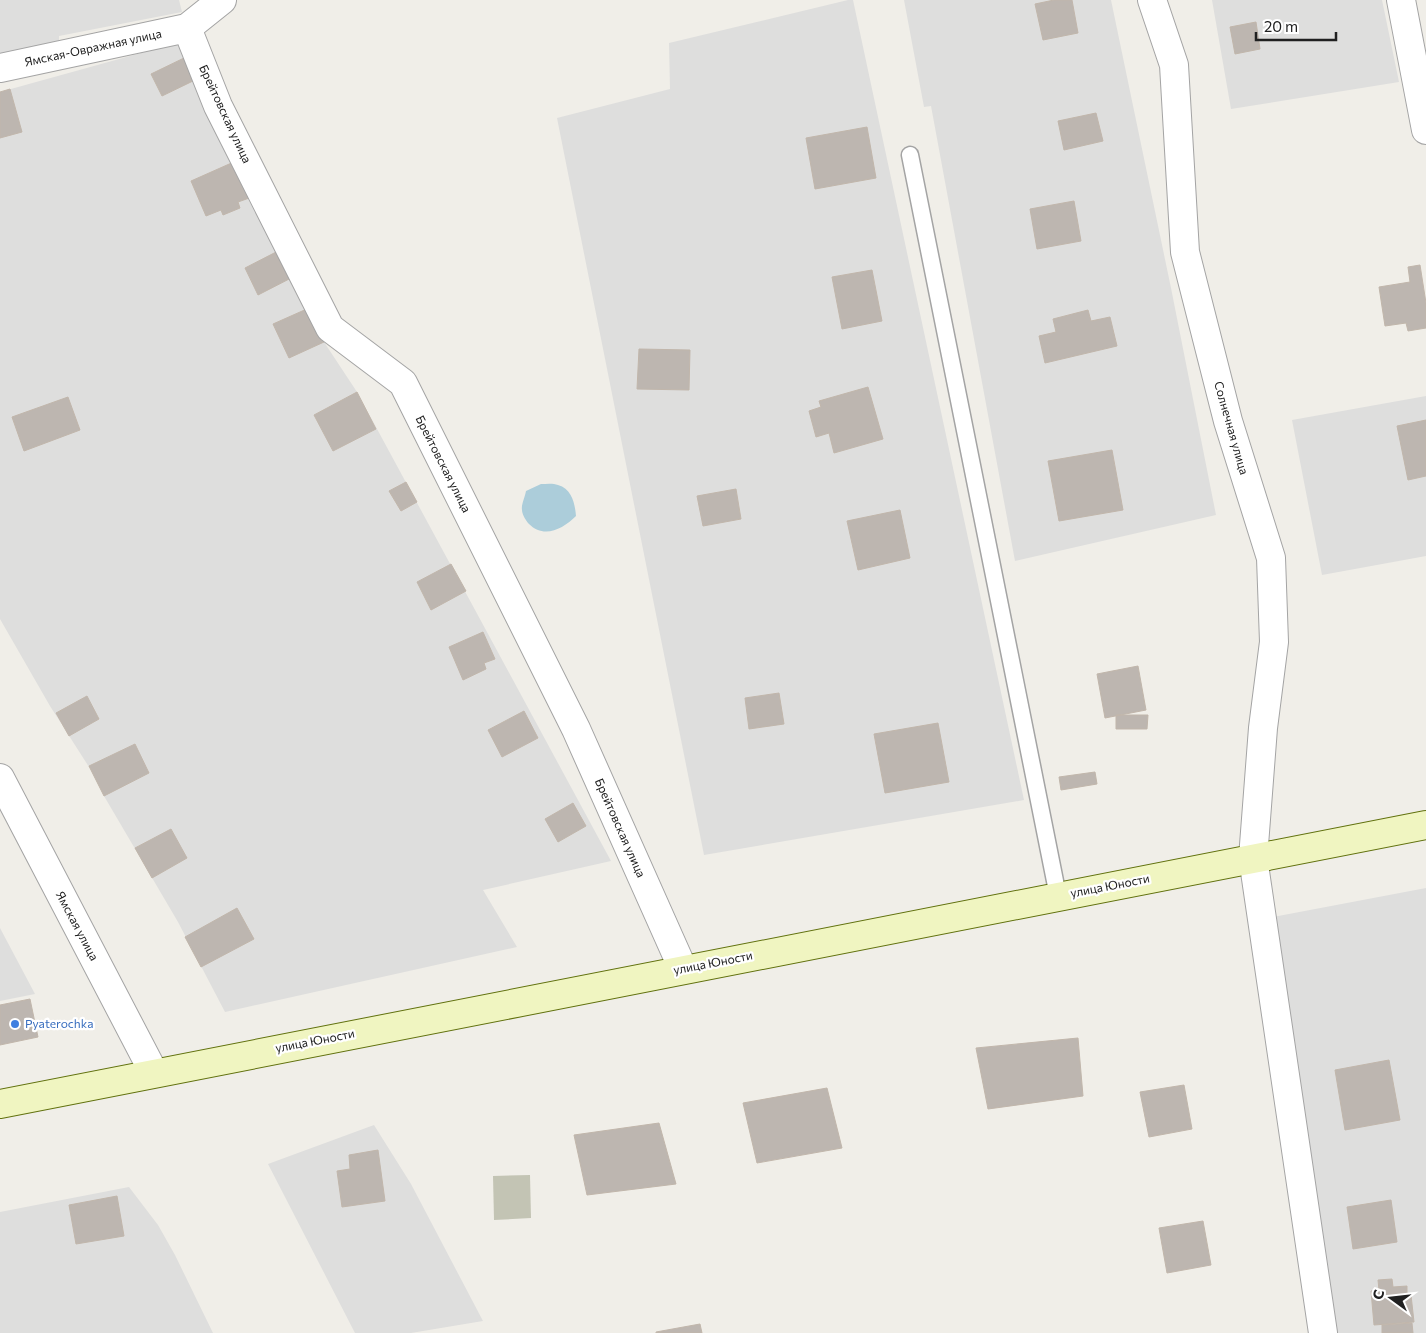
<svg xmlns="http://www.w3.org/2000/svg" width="1426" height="1333" font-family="Commissioner,sans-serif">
<rect width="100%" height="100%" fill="#f0eee8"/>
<path fill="#dededd" d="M0 0H179L182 12 59 36V48L0 58Z
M848 0H853L1024 800 704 855 557 118 670 89 669 43Z
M904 0H1111L1171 288 1216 515 1015 561 931 106 924 107Z
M1212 0H1382L1399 82 1231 109Z
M177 43 324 342 357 392 611 861 483 890 517 947 225 1012 178 922 104 796 89 767 50 706 0 619V92Z
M1426 396V556L1322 575 1292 420Z
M1426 888V1333H1332L1273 917Z
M0 928 35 994 0 1001Z
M374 1125 411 1184 483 1321 411 1333H355L268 1164Z
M129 1187 158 1225 175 1255 213 1333H0V1212Z"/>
<path fill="#c3c4b4" d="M530 1175 531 1218 494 1220 493 1176Z"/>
<path fill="#accdda" d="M541 484C546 484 553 483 558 485 572 489 575 504 576 516 563 529 544 539 529 524 526 521 522 514 522 510 521 505 525 497 526 491Z"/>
<path fill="#bdb6b0" stroke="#c1b6ab" d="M1054 0H1072L1078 33 1043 40 1035 4Z
M1256 22 1260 49 1235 54 1230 27Z
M184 58 195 80 162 96 151 74Z
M10 89 22 132 0 138V92Z
M1096 113 1103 141 1064 150 1058 121Z
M867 127 876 178 815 189 806 138Z
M236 161 252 197 238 202 240 208 223 215 221 210 206 216 191 181Z
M1074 201 1081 241 1037 249 1030 209Z
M280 250 293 277 258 295 245 268Z
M1420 265 1426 303V328L1408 331 1406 323 1385 326 1379 287 1410 282 1408 267Z
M872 270 882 321 842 329 832 277Z
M309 308 324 342 289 358 273 324Z
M1088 310 1091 321 1110 317 1117 346 1045 363 1039 336 1056 332 1053 319Z
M639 349 690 350 689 390 637 389Z
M868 387 883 439 834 453 829 433 816 437 809 411 821 407 819 401Z
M357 392 376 429 333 451 314 415Z
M68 397 80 430 24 451 12 417Z
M1426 420V476L1408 480 1397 426Z
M1112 450 1123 510 1059 521 1048 461Z
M406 482 417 502 401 511 389 491Z
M736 489 741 519 703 526 697 496Z
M900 510 910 558 858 570 847 521Z
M451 564 466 591 431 610 417 582Z
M483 632 495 659 484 663 486 669 463 680 449 647Z
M1138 666 1146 710 1105 718 1097 674Z
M779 693 784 724 749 729 745 698Z
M87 696 99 719 69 736 56 713Z
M524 711 538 738 502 757 488 730Z
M1116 715H1148L1147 729H1116Z
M938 723 949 782 885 793 874 734Z
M135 744 149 773 104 796 89 766Z
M1095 772 1097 784 1061 790 1059 777Z
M573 803 586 826 558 842 545 819Z
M171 829 187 858 152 878 135 848Z
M237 908 254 939 201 967 185 937Z
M30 999 38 1037 0 1045V1005Z
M1078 1038 1083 1096 988 1109 976 1048Z
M1389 1060 1400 1120 1345 1130 1335 1070Z
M1184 1085 1192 1129 1149 1137 1140 1092Z
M827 1088 842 1148 757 1163 743 1103Z
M659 1123 676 1184 587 1195 574 1135Z
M378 1150 385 1201 342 1207 337 1171 350 1169 349 1155Z
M117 1196 124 1236 76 1244 69 1205Z
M1391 1200 1397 1242 1353 1249 1347 1207Z
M1203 1221 1211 1265 1167 1273 1159 1228Z
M1392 1279 1393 1287 1407 1286V1295H1411L1414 1322 1374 1325 1371 1291 1379 1290 1378 1280Z
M1412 1323 1413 1333H1382V1325Z
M700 1324 702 1333H656V1332Z"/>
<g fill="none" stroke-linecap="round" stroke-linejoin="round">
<defs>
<path id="lane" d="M910 155 1058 896"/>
<path id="street" d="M222 0 187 28 218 106 330 328 403 383 576 729 683 969
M1152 0 1174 65 1185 252 1228 421 1271 558 1274 642 1263 728 1253 858 1323 1333
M1401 0 1426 130
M0 68 187 28
M0 778 154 1073"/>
<path id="secondary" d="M0 1104 1426 825"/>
</defs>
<use href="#lane" stroke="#a4a4a4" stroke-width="19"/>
<use href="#street" stroke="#a4a4a4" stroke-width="30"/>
<use href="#secondary" stroke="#61710e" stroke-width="30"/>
<use href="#lane" stroke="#fff" stroke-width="16"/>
<use href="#street" stroke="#fff" stroke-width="28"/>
<use href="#secondary" stroke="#f0f5c1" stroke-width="28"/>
</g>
<circle fill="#3f7fe0" stroke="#fff" stroke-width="2" cx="15" cy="1024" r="5"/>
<g text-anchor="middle" stroke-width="4.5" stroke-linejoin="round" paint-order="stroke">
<g font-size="12" fill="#202020" stroke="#fff">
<text transform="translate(93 48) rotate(-12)" y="4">Ямская-Овражная улица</text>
<text transform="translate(225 114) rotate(65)" y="4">Брейтовская улица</text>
<text transform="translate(1231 428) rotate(74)" y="4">Солнечная улица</text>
<text transform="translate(443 464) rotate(63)" y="4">Брейтовская улица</text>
<text transform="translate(620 828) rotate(66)" y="4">Брейтовская улица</text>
<text transform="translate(1110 886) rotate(-11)" y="4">улица Юности</text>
<text transform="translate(77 926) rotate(62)" y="4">Ямская улица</text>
<text transform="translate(713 963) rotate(-11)" y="4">улица Юности</text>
<text transform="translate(315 1041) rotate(-11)" y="4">улица Юности</text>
</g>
<g font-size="12" fill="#366cbe" stroke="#fff" text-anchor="start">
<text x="25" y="1028">Pyaterochka</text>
</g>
</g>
<g transform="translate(1391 1298) rotate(285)" stroke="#ffffff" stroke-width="4" paint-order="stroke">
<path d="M0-4L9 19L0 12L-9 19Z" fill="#202020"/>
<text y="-8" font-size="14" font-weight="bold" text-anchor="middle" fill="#202020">С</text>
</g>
<path d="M1256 32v8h80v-8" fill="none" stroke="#202020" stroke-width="2.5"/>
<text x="1264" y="32" font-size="15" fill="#202020" stroke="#ffffff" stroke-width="4" paint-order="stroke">20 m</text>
</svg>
